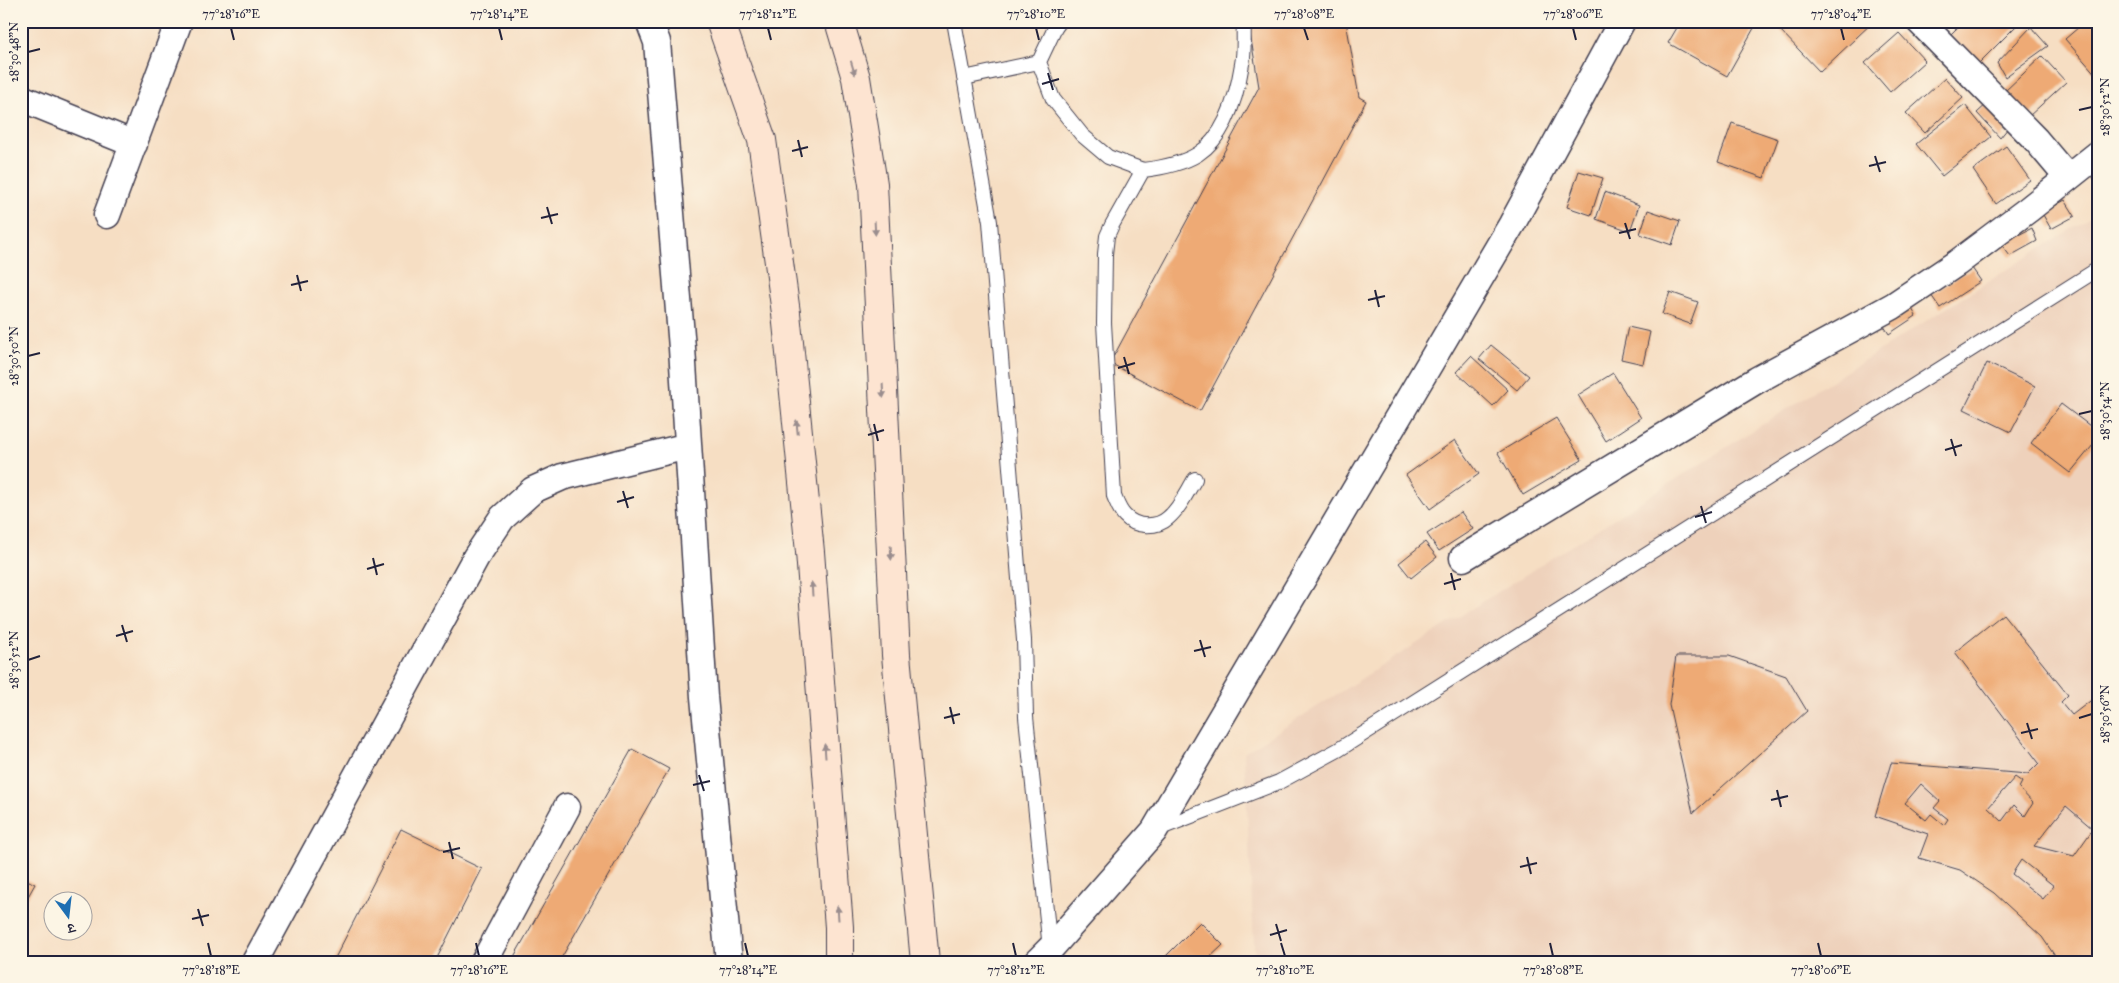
<svg xmlns="http://www.w3.org/2000/svg" width="2119" height="983" font-family="'IM FELL Great Primer','Noto Serif Devanagari',serif">
<rect width="100%" height="100%" fill="#fcf5e5"/>
<filter id="ink" filterUnits="userSpaceOnUse"><feTurbulence type="fractalNoise" baseFrequency=".02" numOctaves="2"/><feDisplacementMap in="SourceGraphic" scale="10" xChannelSelector="R" yChannelSelector="G"/><feConvolveMatrix kernelMatrix="1 2 1 2 8 2 1 2 1" color-interpolation-filters="sRGB"/></filter>
<filter id="wash" filterUnits="userSpaceOnUse"><feTurbulence type="fractalNoise" baseFrequency=".0096" numOctaves="4" result="noise"/><feDisplacementMap in="SourceGraphic" scale="20" xChannelSelector="R" yChannelSelector="G"/><feGaussianBlur stdDeviation="1.12" result="paint"/><feColorMatrix in="noise" values="0 0 0 0 0 0 0 0 0 0 0 0 0 0 0 0 0 1.4 0 .05"/><feComposite in="paint" operator="in"/></filter>
<g filter="url(#wash)">
<rect width="100%" height="100%" fill="#f6dec3"/>
<path fill="#eed1bb" d="M2098 212V962H1255L1244 753Z"/>
<g id="blocks">
<path fill="#eeaa75" fill-rule="evenodd" d="M1248 21H1346L1359 97 1366 101 1200 411 1110 363 1259 87Z
M1681 21H1758L1727 76 1668 43Z
M1789 21H1874L1820 72 1780 30Z
M1941 21H1954L1948 26Z
M1964 21H2021L1978 64 1950 35Z
M2086 21H2098V77L2065 39Z
M2031 27 2048 46 2005 77 1997 63Z
M1899 33 1925 61 1890 92 1865 63Z
M2042 56 2066 82 2028 117 2004 92Z
M1945 78 1963 98 1925 133 1906 113Z
M1989 102 2012 123 2000 138 1977 113Z
M1965 105 1991 137 1942 176 1916 144Z
M1732 123 1778 139 1764 178 1718 162Z
M2006 146 2030 180 1996 204 1973 170Z
M1579 171 1603 178 1591 215 1567 207Z
M2098 173V187L2093 177Z
M1605 192 1639 205 1630 231 1596 219Z
M2065 200 2075 216 2051 229 2042 213Z
M1648 210 1680 221 1672 245 1640 234Z
M2032 228 2037 241 2010 256 2001 244Z
M1972 268 1981 281 1940 308 1931 295Z
M1670 292 1698 302 1690 324 1662 314Z
M1910 305 1916 316 1889 334 1882 323Z
M1628 327 1650 332 1643 364 1621 359Z
M1491 345 1529 376 1517 390 1479 359Z
M1471 356 1508 390 1493 406 1456 372Z
M1987 363 2035 386 2011 432 1964 409Z
M1613 373 1641 418 1606 441 1578 395Z
M2061 404 2098 432V439L2070 473 2031 443Z
M1556 418 1582 460 1523 495 1498 453Z
M1455 440 1479 474 1430 509 1406 475Z
M1461 512 1473 529 1439 551 1427 534Z
M1425 542 1437 557 1411 578 1399 563Z
M2003 614 2068 695 2061 702 2072 715 2098 695V868L2093 872 2098 876V962H2092L2093 959 2090 962H2059L2042 937 1994 893 1960 870 1919 858 1928 834 1875 816 1891 763 2028 774 2039 763 1955 652ZM2015 777 2022 782 2019 788 2033 803 2025 816 2014 805 2002 821 1988 808ZM1921 784 1940 801 1934 808 1948 819 1944 825 1931 814 1926 820 1905 803ZM2066 806 2093 829 2074 856 2034 846ZM2021 860 2054 886 2043 899 2012 874Z
M1676 656H1729L1786 676 1807 711 1693 813 1669 705Z
M632 749 669 769 559 962H511Z
M401 829 482 869 435 962H333Z
M21 877 35 884 21 909Z
M1200 922 1223 945 1205 962H1160Z"/>
</g>
</g>
<g filter="url(#ink)">
<use href="#blocks" fill-opacity="0" stroke="#423e4f" stroke-width="1"/>
<g fill="none" stroke-linecap="round" stroke-linejoin="round">
<defs>
<path id="service" d="M954 21 990 222 1024 640 1026 717 1050 949
M1039 62 1053 99 1082 135 1108 157 1143 170
M964 78 1039 62 1055 28 1060 21
M1195 479C1187 492 1180 508 1168 518 1157 528 1136 528 1125 516 1119 510 1117 503 1114 496L1104 323 1105 254 1107 236 1112 225 1143 170C1160 168 1182 164 1198 154 1226 136 1237 95 1242 64 1245 50 1243 35 1244 21
M1158 829 1279 782 1338 750 2098 269"/>
<path id="minor" d="M649 21 657 42 682 348 704 697 729 962
M1919 21 2036 140 2068 178
M21 98 134 144
M107 215 179 21
M1463 558 1757 380 1893 306 1957 263 2029 209 2098 154
M255 962 476 557 502 518 533 490 562 477 688 446
M484 962 567 807
M1037 962 1050 949 1154 831 1512 224 1622 21"/>
<path id="secondary" d="M720 21 762 140 786 313 810 552 839 927V962
M839 21 856 78 873 184 896 655 925 962"/>
</defs>
<use href="#service" stroke="#423e4f" stroke-width="16"/>
<use href="#minor" stroke="#423e4f" stroke-width="29"/>
<use href="#secondary" stroke="#423e4f" stroke-width="30"/>
<use href="#service" stroke="#fff" stroke-width="14"/>
<use href="#minor" stroke="#fff" stroke-width="26"/>
<use href="#secondary" stroke="#fde4d1" stroke-width="28"/>
</g>
<defs><path id="oneway-solid" d="M-6-.8H1V-3.2L6.5 0L1 3.2V.8H-6Z" transform="scale(1.25)"/></defs>
<g fill="#9a8d8e">
<use href="#oneway-solid" transform="translate(853 68) rotate(73)"/>
<use href="#oneway-solid" transform="translate(875 228) rotate(87)"/>
<use href="#oneway-solid" transform="translate(883 391) rotate(87)"/>
<use href="#oneway-solid" transform="translate(797 427) rotate(-96)"/>
<use href="#oneway-solid" transform="translate(891 553) rotate(87)"/>
<use href="#oneway-solid" transform="translate(812 589) rotate(-94)"/>
<use href="#oneway-solid" transform="translate(825 751) rotate(-94)"/>
<use href="#oneway-solid" transform="translate(838 913) rotate(-94)"/>
</g>
</g>
<path fill="none" stroke="#22223b" stroke-width="2" d="M231 28 234 40M499 28 502 40M768 28 771 40M1036 28 1039 40M1304 28 1308 40M1573 28 1576 40M1841 28 1844 40M28 52 40 49M1048 73 1053 90M1042 84 1059 79M2079 110 2092 107M798 140 802 157M792 151 808 147M1875 156 1880 172M1869 166 1886 162M547 207 552 224M541 218 558 214M1625 223 1630 239M1619 233 1636 229M297 275 301 291M291 285 308 281M1375 290 1379 307M1368 300 1385 296M28 356 40 353M1124 357 1129 374M1118 368 1135 363M2079 414 2092 411M874 424 878 441M868 435 884 430M1951 439 1956 456M1945 450 1962 445M623 491 628 508M617 502 634 497M1701 506 1706 523M1695 517 1712 512M373 558 377 575M367 569 384 564M1451 573 1455 590M1444 584 1461 579M122 625 127 642M116 636 133 631M1200 640 1205 657M1194 651 1211 647M28 660 40 656M950 707 954 724M944 718 960 714M2079 718 2092 714M2027 723 2032 739M2021 733 2038 729M699 775 704 791M693 785 710 781M1777 790 1781 807M1771 800 1788 796M449 842 453 859M443 852 460 848M1527 857 1531 874M1520 867 1537 863M198 909 203 926M192 919 209 915M1276 924 1281 941M1270 935 1287 930M208 943 211 956M476 943 479 956M745 943 748 956M1013 943 1016 956M1281 943 1285 956M1550 943 1553 956M1818 943 1821 956"/>
<rect width="2119" height="983" fill="none" stroke="#fcf5e5" stroke-width="55"/>
<g transform="translate(68 916) rotate(165)"><circle r="24" fill="#fcf5e5" stroke="#a5a1a1"/>
<path d="M0-4L9 19L0 12L-9 19Z" fill="#1f6fb2"/>
<text y="-8" font-size="14" font-weight="bold" text-anchor="middle" fill="#22223b">उ</text>
</g>
<rect x="28" y="28" width="2064" height="928" fill="none" stroke="#22223b" stroke-width="2"/>
<g font-size="12" text-anchor="middle" fill="#22223b">
<text x="231" y="18">77°28'16"E</text>
<text x="499" y="18">77°28'14"E</text>
<text x="768" y="18">77°28'12"E</text>
<text x="1036" y="18">77°28'10"E</text>
<text x="1304" y="18">77°28'08"E</text>
<text x="1573" y="18">77°28'06"E</text>
<text x="1841" y="18">77°28'04"E</text>
<text transform="translate(14 52) rotate(-90)" y="4">28°30'48"N</text>
<text transform="translate(2105 107) rotate(-90)" y="4">28°30'52"N</text>
<text transform="translate(14 356) rotate(-90)" y="4">28°30'50"N</text>
<text transform="translate(2105 411) rotate(-90)" y="4">28°30'54"N</text>
<text transform="translate(14 660) rotate(-90)" y="4">28°30'52"N</text>
<text transform="translate(2105 714) rotate(-90)" y="4">28°30'56"N</text>
<text x="211" y="974">77°28'18"E</text>
<text x="479" y="974">77°28'16"E</text>
<text x="748" y="974">77°28'14"E</text>
<text x="1016" y="974">77°28'12"E</text>
<text x="1285" y="974">77°28'10"E</text>
<text x="1553" y="974">77°28'08"E</text>
<text x="1821" y="974">77°28'06"E</text>
</g>
</svg>
